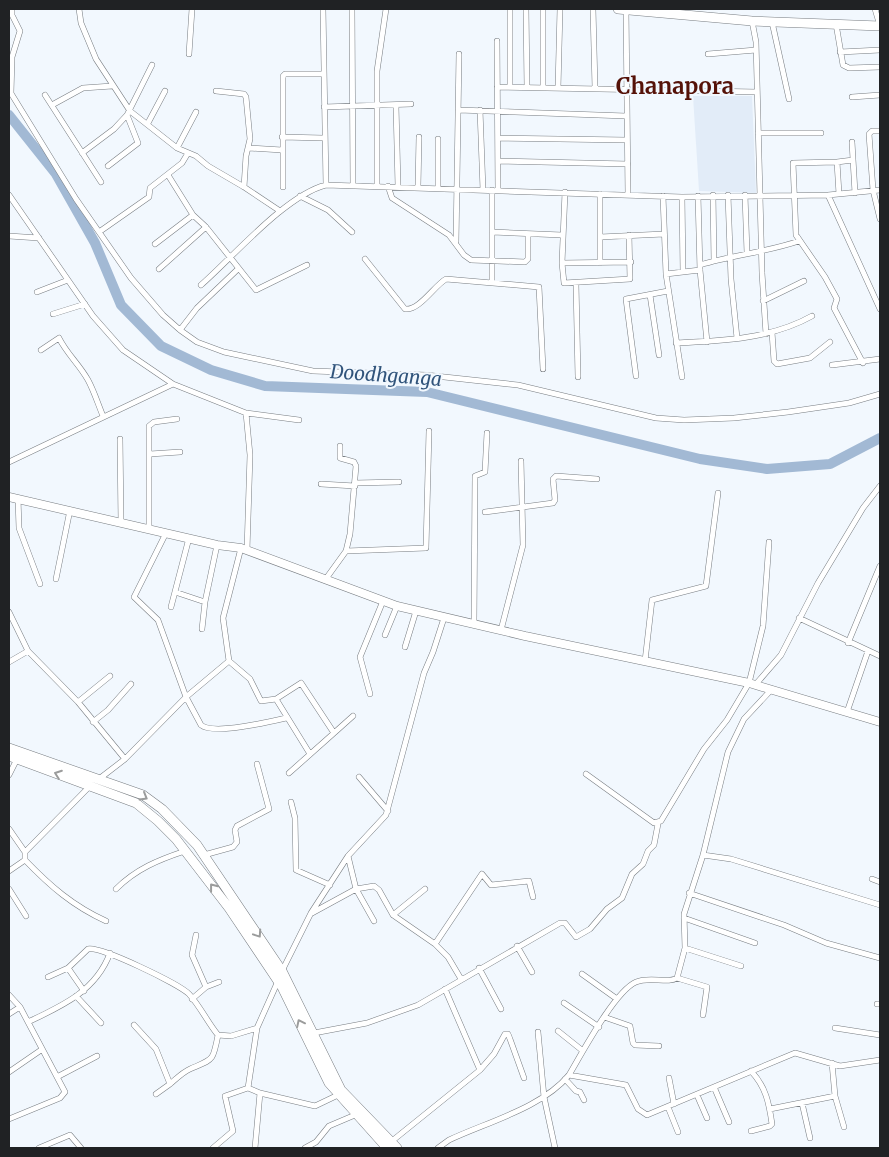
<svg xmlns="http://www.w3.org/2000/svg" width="889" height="1157" font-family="Merriweather,serif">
<rect width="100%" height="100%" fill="#f2f8fe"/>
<path fill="#e2ecf8" d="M693 96H752L756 193 699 191Z"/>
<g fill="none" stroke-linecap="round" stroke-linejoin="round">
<path stroke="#a2b9d4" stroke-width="10" d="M9 115 56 174 95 243 121 305 161 346 211 370 265 386 427 392 700 459 767 469 830 464 880 438"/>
<defs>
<path id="minor" d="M79 9 81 23 96 59 130 111 177 148 196 156 208 166 244 187 280 211
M323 9 326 185
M352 9 353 185
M526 9 527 87
M593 9 595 88
M626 9 628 195
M875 9 880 26
M752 21 756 42 762 273 766 334
M772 22 789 99
M836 24 843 65 849 68 880 67
M497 41 498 190
M840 52 880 50
M189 54 192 9
M708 54 756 50
M497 87 757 92
M510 87V9
M543 88V9
M558 88 560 9
M9 90 76 199 131 278 163 315 180 330 197 342 224 352 313 371 426 375 518 385 656 418 684 420 734 418 788 412 849 403 880 394
M216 91 244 94 246 97 250 139 246 156 244 187
M11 93 12 57 20 31 12 15V9
M45 95 101 182
M852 97 880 95
M52 105 83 88 112 86
M396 106 398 186
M324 107 411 104
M458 110 626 116
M480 110 483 190
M148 123 165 91
M880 131H872L869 134 873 190 880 219
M758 133H821
M282 137 323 138
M498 138 627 140
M852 142 855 193
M177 148 196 112
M249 148 282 150
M82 153 114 129 127 115 152 65
M498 161 628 164
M837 162 853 160
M108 166 138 143 127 115
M168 175 193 215 206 227 256 290 307 265
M377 186V71L386 9
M388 186 392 198 449 235 464 255 471 260 525 262 528 259V234
M418 186 419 137
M283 187V76L285 74H323
M438 188V139
M492 190V282
M565 192 562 263 564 283 630 279 629 235
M600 194V263
M839 194 837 162 793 163 796 235 825 277 837 299 834 308 863 363
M9 195 93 316 123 350 173 384
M713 195 714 261
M728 195 731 279 737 338
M745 195 747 253
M828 195 880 309
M300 196 328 210 352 232
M663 196 666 274 682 377
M698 196 700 270 707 342
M682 197 683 272
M99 232 149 197 150 188 182 163 188 153
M492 232 562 235
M9 236 39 238
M600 237 664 234
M456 242 459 54
M155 244 193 215
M365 259 405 309C419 311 434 286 446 279L539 287 543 369
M562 263 631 262
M700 265C733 255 767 252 799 241
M159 269 206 227
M666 274 700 270
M576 284 578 377
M201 285C234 256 286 195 326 185L682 197 828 195 880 190
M37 292 68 280
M650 295 659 355
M763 301 804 281
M53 314 85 304
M180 330 197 308 238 269
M772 332 774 361 777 364 810 358 830 342
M676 343C722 341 771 339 812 316
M41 350 59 338C67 354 79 364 88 380 94 391 98 404 103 416
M832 365 880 359
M636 376 626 299 668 291
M246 413 299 420
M120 439 121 522
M150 454 180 452
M9 462 173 384 246 413 250 455 247 550
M355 483 399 482
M321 484 355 486
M18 498 19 528 40 584
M485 512 553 503 555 500 553 479 556 476 597 479
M149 529V426L154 422 177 419
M166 533 134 597 158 620 186 697 201 725C213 735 269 722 286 718
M241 548 223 618 229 661 250 679 261 701 276 699 301 683 334 733 353 716
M346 551 426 548 429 431
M56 579 70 510
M325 580 346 551 350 534 356 466 354 462 340 458V446
M175 592 205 602
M171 607 189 538
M9 612 28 651 78 702 125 759
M799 618 880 656
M474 624 475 476 485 472 487 433
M202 629 205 602 217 545
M501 630 523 545 521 461
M385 635 397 606
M848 643 880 566
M405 647 416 611
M645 661 652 600 706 586 718 493
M9 662 28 651
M756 684 781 655 818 583 863 508 880 486
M370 694 360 657 383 601
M276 699 310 754
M78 702 110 676
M847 712 868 651
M93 722 108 710 131 684
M289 773 334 733
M586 774 654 823 661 821 704 749 727 720 749 683 763 626 769 542
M9 775 17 759
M359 777 388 811
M99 779 125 759 186 697 229 661
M291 802 295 818 296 870 330 885
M9 829 25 852 90 786
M25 852V860C50 886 73 906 106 921
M204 855 233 847 237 842 235 830 237 826 269 809 257 764
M703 855 731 859 880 905
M348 856 356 889 374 921
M9 871 25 860
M872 879 880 882
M9 889 26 916
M116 889C136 869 158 860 185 851
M689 893 784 925 826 943 880 958
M312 913 356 889 374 886 379 890 393 915 435 944 448 957 461 979
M393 915 425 889
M684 918 755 943
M196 935 192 955 206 987
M435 944 482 874 491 885 529 881 533 897
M517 946 532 972
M685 948 741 966
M68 968 84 991
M479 968 501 1009
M282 971 311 913 348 856 386 815 424 673 433 652 444 618
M582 974 617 999
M48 977 68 968 88 949C101 946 179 984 189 994 200 1006 208 1023 218 1035L231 1036 257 1028
M677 978 707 987 703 1015
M278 981 257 1028 248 1088 260 1093 315 1106 338 1095
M445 989 480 1070
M9 995 20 1007 65 1092 60 1098 9 1119
M76 996 101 1023
M192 999 206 987 219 982
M564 1003 599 1027
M877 1004H880
M9 1014 20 1007
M604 1017 630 1026 633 1043 635 1045 659 1046
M28 1022C62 1006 96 991 110 953
M134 1025 156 1049 170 1084C176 1079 183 1072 190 1069 213 1059 213 1062 218 1035
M835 1028 880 1035
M558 1031 583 1051
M538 1032 544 1097 555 1148
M314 1033 367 1023 418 1005 560 923H565L576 937 590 929 607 909 622 898 632 874 643 864 648 851 654 845 658 824
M9 1072 41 1050
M569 1075 626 1085 638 1109 647 1115 795 1053 840 1066 880 1060
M57 1077 97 1056
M669 1078 674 1104
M565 1079 576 1091 580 1092 584 1100
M714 1087 729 1122
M156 1094 170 1084
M697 1095 707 1118
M835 1096 844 1127
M802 1103 810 1138
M668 1107 678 1132
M770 1109 835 1096 832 1063
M751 1131 770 1126 772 1124C769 1103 766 1087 751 1071
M392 1141 480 1070 494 1054 505 1034H508L510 1039 524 1078
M39 1148 70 1135 81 1148
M213 1148 233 1131 225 1096 248 1088
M255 1148 260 1093
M305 1148 316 1142 329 1126 355 1115
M438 1148 449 1140C487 1122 542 1108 569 1075 582 1053 615 991 636 982 650 976 668 984 677 978L685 948 684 914 703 855 728 752 744 719 772 689"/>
<path id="secondary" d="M9 497 217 545 241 548 397 606 525 636 749 683 880 722"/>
<path id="primary" d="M618 9 752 21 880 26
M9 748 143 795 162 809 197 845 282 971 341 1090 397 1148
M9 756 136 803 158 821 176 839 229 908 282 987 329 1083 387 1148"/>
</defs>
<use href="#minor" stroke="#787d82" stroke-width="6"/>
<use href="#secondary" stroke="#787d82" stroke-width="9"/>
<use href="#primary" stroke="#787d82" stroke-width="10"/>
<use href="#minor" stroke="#fff" stroke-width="5"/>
<use href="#secondary" stroke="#fff" stroke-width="8"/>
<use href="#primary" stroke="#fff" stroke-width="9"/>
</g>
<defs><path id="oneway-chevron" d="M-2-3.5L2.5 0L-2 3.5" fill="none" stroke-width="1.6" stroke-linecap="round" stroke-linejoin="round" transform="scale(1.25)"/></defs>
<g stroke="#9b9c9c">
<use href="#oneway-chevron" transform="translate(58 774) rotate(-160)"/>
<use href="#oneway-chevron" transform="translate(144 797) rotate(30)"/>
<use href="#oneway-chevron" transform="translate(213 887) rotate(-128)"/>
<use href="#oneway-chevron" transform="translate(258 934) rotate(56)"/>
<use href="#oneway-chevron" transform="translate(300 1023) rotate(-116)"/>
</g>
<g text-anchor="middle" stroke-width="4" stroke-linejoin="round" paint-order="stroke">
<g font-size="19" font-style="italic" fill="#31547b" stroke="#f2f8fe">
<text transform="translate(386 375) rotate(4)" y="7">Doodhganga</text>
</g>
<g font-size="22" font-weight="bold" fill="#551208" stroke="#f2f8fe">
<text x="675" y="94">Chanapora</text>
</g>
</g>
<rect width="889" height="1157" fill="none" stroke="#202224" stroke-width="20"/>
</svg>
